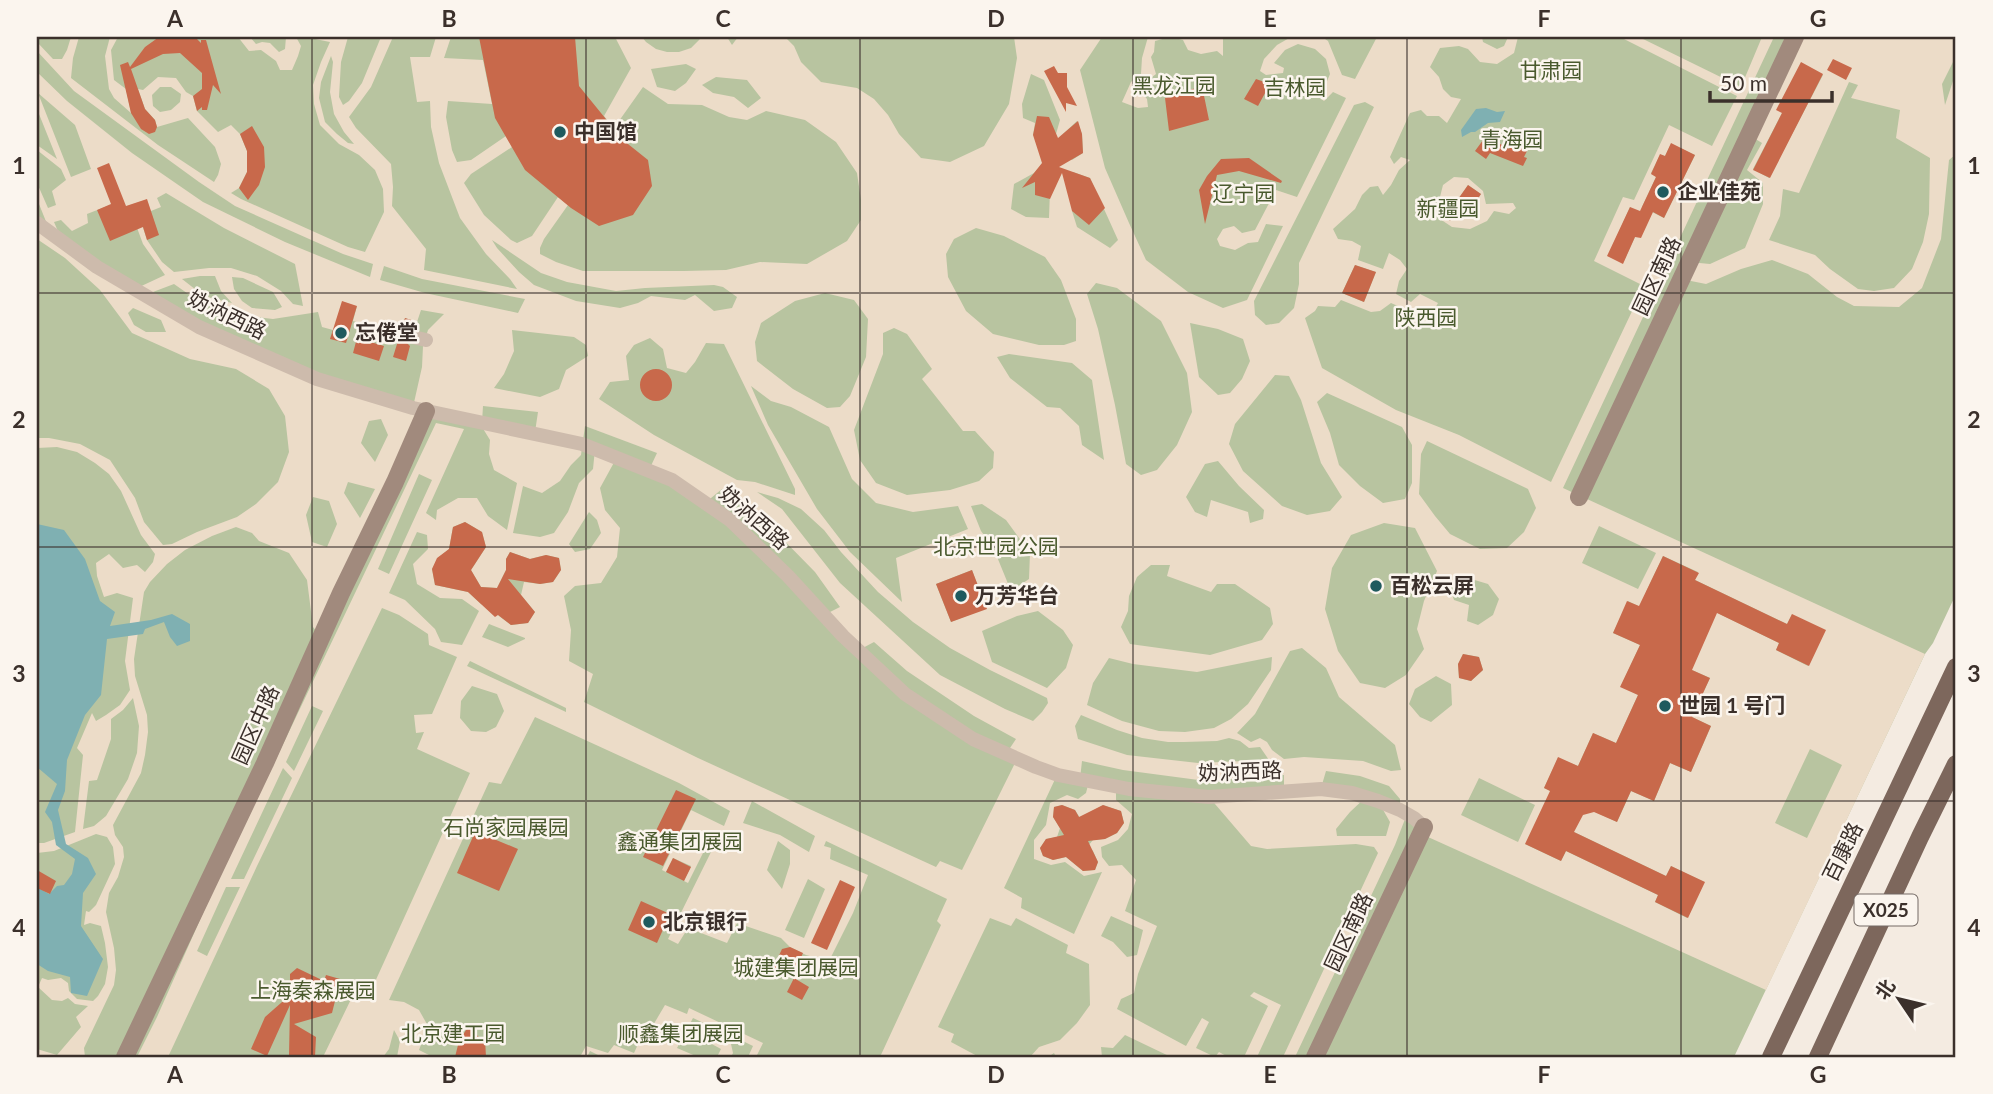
<svg xmlns="http://www.w3.org/2000/svg" width="1993" height="1094" font-family="Lato,'Noto Sans SC',sans-serif">
<rect width="100%" height="100%" fill="#f4ebe1"/>
<path fill="#b8c4a0" d="M37 37H1956V594L1933 643 1925 654 1734 1057H37Z"/>
<path fill="#ecdcc8" fill-rule="evenodd" d="M71 37H79L73 58 71 78 158 145 214 182 218 175 221 164 215 147 188 118 157 127 155 120 145 109 138 89 143 90 158 77 176 78 186 92 193 96 197 111 218 132 231 125 240 134 247 151V172L239 188 231 193 241 199 348 247 365 252 384 212 383 189 375 170 359 155 339 144 320 125 314 104 313 85 321 62 330 42 315 39 311 37H348L341 62 339 97 343 105 349 101 362 83 381 37H393L371 87 349 117 356 128 391 164 393 187 392 206 426 249 424 270 517 289 510 279 486 254 460 218 439 163 431 127 430 101 417 102 410 57H430L436 37H451L444 58 483 60 492 104 448 101 446 117 452 150 457 162 471 160 506 136 512 147 471 174 464 183 484 215 511 240 517 243 532 236 558 197 568 205 544 239 540 248V254L556 262 583 271H684L726 270 760 262 807 264 847 241 861 220V200L857 173 836 142 805 120 766 111 747 120 729 117 702 105 668 104 643 87 614 128 604 116 631 68 615 37H642L646 42 656 49 667 52H679L691 48 702 37H727L732 45 738 37H785L794 46 801 62 821 82 857 88 874 99 888 115 899 134 921 158 950 162 984 146 1009 104 1017 58 1014 37H1102L1080 70 1105 168 1129 223 1146 260 1188 292 1223 308 1247 300 1283 226 1266 224 1258 242 1248 243 1235 250 1220 246 1217 239 1223 229 1234 226 1242 233 1255 230 1276 190 1297 197 1346 98 1333 92 1324 101 1320 98 1330 74 1326 59 1315 49 1298 44 1285 50 1274 63 1284 68 1283 73 1266 75 1260 71 1264 59 1277 45 1291 37H1322L1328 41 1342 75 1355 79 1377 37H1482L1483 42 1497 49 1504 46 1508 37H1518L1514 53 1497 64 1480 62 1468 49 1459 46 1440 48 1430 67 1439 77 1443 89 1451 97 1461 99 1447 123 1439 116H1427L1421 110 1410 113 1390 157 1394 164 1401 157 1410 160 1399 170 1391 185 1383 195 1378 186 1370 187 1362 195 1355 209 1333 229 1338 239 1352 241 1361 246 1358 260 1383 269 1389 253 1400 260 1407 269 1399 281 1396 294 1411 302 1420 294 1438 303 1426 325 1405 320 1407 310 1391 303 1380 311 1371 312 1341 300 1335 307 1318 306 1315 311 1305 318 1322 368 1396 410 1459 435 1551 482 1644 286 1594 261 1623 197 1634 200 1669 125 1712 146 1737 96 1620 37H1639L1741 87 1762 37H1774L1563 488 1925 654 1766 990 1428 837 1407 814 1395 845 1295 1057H1283L1378 853 1374 847 1356 844 1267 849 1251 846 1209 797 1284 791V775L1206 781 1123 770 1082 761 1080 779 1057 775 1004 888 1022 898 1021 908 1074 934 1102 872 1084 876 1065 862 1051 865 1034 859V840L1046 825 1050 803 1067 795 1078 799 1086 793 1089 781 1116 786V800L1132 814 1128 829 1118 840 1101 847 1102 857 1109 866 1122 865 1136 880 1125 911 1157 926 1138 974 1134 993 1121 999 1117 1009 1186 1046 1202 1018 1209 1022 1196 1048 1215 1057 1219 1052 1228 1057H1171L1125 1035 1113 1048 1101 1047 1102 1057H1056L1054 1053 1048 1057H1030L1039 1047 1060 1040 1077 1023 1090 1005 1089 964 1066 953 1068 945 1016 918 1011 926 990 918 938 1027 954 1034 951 1042 979 1057H880L941 925 937 921 947 899 826 841 824 846 831 848 830 859 868 875 853 913 829 961 806 955 790 947 781 938 737 923 727 943 688 928 678 944 668 939 711 852 705 849 688 883 684 881 691 866 673 858 666 872 662 870 691 810 724 826 730 811 679 783 535 717 501 784 489 782 389 1000 404 1002 419 1010 428 1026 419 1050 433 1057H397L400 1041 394 1030 389 1049 383 1057H323L355 991 369 995 470 773 417 749 424 732 416 733 414 715 432 714 457 657 429 645 428 634 399 615 382 608 257 866 168 1057H137L157 1017 207 904 436 423 464 429 426 513 436 520 437 510 458 498H477L488 516 507 530 517 483 494 470 489 454 490 440 482 427 426 411 321 637 313 627 307 580 289 553 259 541 252 533 236 527 212 536 185 550 167 564 150 582 144 592 134 659 135 676 147 715 148 732 145 755 141 773 113 825 115 835 123 847 124 857 118 877 109 893 106 912 114 948 116 970 114 985 84 1048 85 1057H37V1049L57 1055 81 1027 76 1017 88 1006 75 1004 68 998 62 1001 52 1000 38 987 42 978 48 980 61 978 68 983 69 991 77 999 93 1001 98 996 105 984 108 967 105 943 101 926 90 923 84 925 86 911 89 912 96 905 115 864 113 847 107 837 96 834 54 851 37 853V843H44L75 832 83 755 77 748 92 713 96 721 106 715 120 705 130 690 125 661 133 598 117 593 104 597 97 576 96 563 109 554 123 568 137 565 145 572 153 562 155 554 141 535 121 491 109 474 95 463 77 452 57 447 37 448V438H49L80 444 110 460 135 498 144 522 163 545 172 544 197 532 237 517 256 504 278 482 289 452 285 416 269 389 236 369 190 359 132 333 100 290 65 258 37 239V223L51 234 37 199V183L48 208 56 205 52 191 66 180 61 169 37 150V145L57 159 37 109V72L67 101 132 153 203 202 285 242 370 277 373 264 343 254 235 206 199 182 74 91 37 51V42L53 59H62L67 50ZM331 56 333 62 330 92 334 114 344 132 354 144 348 143 337 134 325 122 319 98 321 82ZM686 64 696 69 686 83 675 91 657 87 651 69ZM1031 74 1044 80 1060 120 1056 134 1051 142 1033 135 1035 123 1023 118 1022 104ZM716 77 747 80 761 98 748 108 734 97 713 93 702 85ZM160 87H171L181 94 180 102 171 110 160 112 153 106 152 95ZM38 93 75 125 91 169 71 177ZM1365 102 1374 107 1299 263V284L1294 308 1279 323 1266 325 1255 315 1254 301 1354 105ZM1077 121 1082 134 1083 153 1072 160 1061 151 1063 134ZM1671 144 1695 155 1664 218 1642 207 1656 177 1651 173 1660 155 1665 156ZM1051 163 1049 218 1026 217 1011 209 1014 184 1034 173 1041 165ZM1073 172 1090 178 1118 240 1110 248 1077 227 1072 211ZM166 193 224 228 295 264 303 306 293 304 281 291 257 276 231 268H209L174 272 162 262 147 240 135 203 151 211 161 207 157 198ZM110 205 133 217 143 244 165 275 135 289 63 243 54 222 61 220 72 231 88 223 87 214ZM1630 207 1635 237 1623 263 1608 256ZM976 228 1004 236 1045 257 1061 280 1076 319V341L1064 345H1039L993 334 966 311 948 277 946 254 954 239ZM492 240 541 273 567 282 616 291 645 288 714 285 723 287 737 297 732 308 714 311 695 295 685 300 651 296 638 303 620 308 576 301 534 285 519 272 497 248ZM1355 265 1376 272 1364 302 1342 293ZM384 266 422 279 525 299 518 313 425 293 380 280ZM200 276H215L221 291 232 303 211 298 200 293 182 279ZM232 277 243 278 273 292 282 307 275 310 252 308 242 301 234 289ZM1096 283 1117 288 1161 321 1187 373 1192 412 1177 445 1157 470 1141 475 1126 464 1115 405 1098 329 1087 294ZM174 284 194 298 225 313 273 319 318 312 322 327 333 330 357 306 353 321 400 335 405 318 417 322 421 310 444 314 428 330 423 346 422 367 413 407 317 379 145 295ZM825 293 854 300 868 319 866 357 850 396 840 407 827 408 793 389 757 361 755 342 761 323 795 301ZM133 308 161 320 166 332H146L134 325 128 313ZM1190 323 1218 329 1243 339 1250 361 1242 379 1230 393 1218 395 1199 377ZM894 328 907 334 932 369 922 379 963 431H975L994 452 993 468 979 481 950 490 907 495 876 483 860 460 854 430 883 354V333ZM512 330 574 337 586 345 588 356 566 370 559 389 540 397 494 388 504 374 514 351ZM650 338 663 349 667 368 686 373 695 362 706 343 724 344 795 489V495L755 482 737 480 654 435 599 399 610 382 629 380 626 356 634 345ZM1009 354 1072 363 1092 380 1104 460 1082 445 1079 426 1060 408 1047 407 1010 378 997 357ZM1275 375 1289 376 1301 400 1321 463 1342 497 1330 511 1307 515 1282 506 1243 471 1229 444 1235 424ZM751 386 771 401 791 407 829 427 852 479 876 503 913 512 958 506 968 529 896 558 902 602 850 552 817 509 768 425ZM1327 393 1402 427 1412 445V483L1405 499 1383 503 1360 486 1339 465 1330 433 1317 402ZM483 406 538 412 535 432 482 422ZM381 419 388 435 375 462 361 443 369 421ZM585 426 657 453 649 470 705 503 722 489 763 519 815 572 840 607 824 615 859 650 874 642 907 671 974 716 1016 739 1006 754 1017 759 962 870 940 861 936 867 698 758 584 702 593 674 569 661 571 630 564 596 575 586 601 583 617 557 620 528 605 510 600 488 617 457 595 449 593 469 579 483 568 512 554 533 540 537 513 533 523 486 542 493 560 481 571 465 581 455ZM1427 441 1528 489 1536 508 1524 532 1507 548 1480 549 1450 534 1435 516 1419 494 1421 454ZM1218 461 1239 486 1264 510 1263 519 1250 523 1248 512 1211 500 1207 517 1195 512 1186 497 1205 464ZM419 474 432 480 389 574 378 569ZM348 482 375 489 360 518 344 493ZM757 492 778 498 801 509 824 530 841 552 878 592 913 622 950 648 990 670 1047 698 1048 703 1042 712 1033 721 1005 709 940 675 840 583 782 509ZM313 497 329 501 337 524 327 547 312 542 306 515ZM982 504 1006 520 1030 553 1029 579 1011 591 993 547 981 531 971 506ZM589 512 597 520 601 533 590 549 575 552 569 544ZM465 522 482 532 486 547 471 570 481 587 497 588 506 570V559L510 552 530 559 546 555 559 558 561 570 553 582 540 584 524 582 521 595 535 612 528 623 511 625 499 616 493 609 481 604 468 592 435 585 432 569 438 558 449 549 453 527ZM1384 523 1415 528 1437 571 1424 601 1417 629 1424 649 1406 675 1385 688 1360 683 1338 651 1325 609 1332 568 1351 535ZM1599 526 1656 553 1638 589 1582 563ZM417 532 427 535 428 549 413 564 417 584 440 598 462 599 479 611 462 645 441 642 435 629 405 600 389 593ZM1663 556 1698 572 1695 580 1787 624 1792 614 1808 666 1776 650 1779 643 1687 598 1646 592ZM1151 565H1170L1167 576 1211 592 1217 584H1235L1270 608 1273 624 1262 640 1210 655 1130 644 1121 627 1128 611 1129 596 1137 577ZM972 570 986 608 951 622 936 584ZM1468 578 1488 584 1499 599 1493 615 1478 625 1467 621 1469 605 1454 600 1449 586ZM1628 601 1646 610 1692 670 1710 678 1692 717 1711 726 1691 772 1670 763 1654 801 1631 791 1617 822 1544 788 1558 758 1578 766 1593 733 1616 743 1638 695 1621 686 1640 645 1613 633ZM1038 611 1063 630 1073 645 1066 668 1047 688 992 662 982 631 1017 616ZM489 624 525 638V639L508 647 482 637ZM1302 648 1326 668 1339 697 1395 745 1401 770 1391 771 1363 761 1304 757 1284 759 1272 750 1267 742 1260 738 1251 742 1237 733 1255 714 1290 651ZM1463 654 1479 657 1483 670 1471 681 1459 678 1458 664ZM1272 657 1271 670 1248 704 1231 719 1214 728 1185 732 1159 731 1122 721 1087 705 1093 683 1109 658 1133 664 1197 672ZM470 661 566 708V712L467 666ZM1436 676 1451 684 1452 705 1431 722 1420 717 1409 704 1415 689ZM472 686 497 694 504 711 496 727 486 732 471 731 460 718 461 701ZM133 698 139 726 137 753 128 779 106 816 94 826 83 829 89 781 97 780 111 739V719L123 710ZM312 706 323 711 294 771 286 762ZM1081 715 1117 730 1142 738 1168 742H1184L1217 741 1229 738 1240 741 1249 748 1260 747 1269 760 1198 763 1127 755 1078 739 1075 726ZM1810 749 1842 765 1807 838 1775 823ZM283 768 292 778 244 879H231ZM1326 771 1360 776 1389 786 1400 799V809L1378 801 1390 822 1386 836H1337L1336 829 1350 812 1366 797 1321 788ZM1479 778 1535 805 1518 842 1461 815ZM752 801 815 836 809 852 780 835 743 823ZM1062 805 1075 810 1080 818 1103 805 1121 811 1124 823 1117 833 1105 839 1093 840 1088 846 1093 851 1098 862 1095 870 1083 871 1066 857 1053 860 1043 856 1040 848 1046 839 1057 837 1060 828 1053 817 1054 807ZM1574 832 1666 876 1671 866 1704 882 1687 918 1655 902 1658 895 1566 851 1561 861 1525 844ZM778 841 790 850V864L782 889 767 870ZM808 879 825 889 804 938 785 930ZM226 887H240L207 956 197 951ZM1111 916 1143 930 1137 955 1127 957 1113 942 1101 936Z
M110 37H118L111 50 114 80 126 89 131 113 114 98 109 89 105 56Z
M238 37H250L256 44 262 42 270 43 279 52 285 49 286 37H296L301 46 298 56 292 70H280L276 61 261 50 249 51Z
M1148 37H1170L1155 41 1154 52 1151 57 1156 74 1138 88 1147 99 1148 107 1138 108 1122 102 1131 82 1141 74 1142 58Z
M1171 37H1223V56L1217 51 1201 54 1188 50 1183 40Z
M1794 37H1956V56L1942 84 1945 105 1956 72V154L1949 160 1941 239 1922 288 1899 307 1854 306 1837 297 1808 274 1772 260 1741 269 1706 284 1681 279 1689 262 1710 264 1745 248 1763 204V183L1747 170 1762 143 1749 135ZM1801 63 1823 75 1769 178 1753 169 1782 113ZM1849 82 1858 85 1851 98 1900 110 1896 138 1930 158 1929 214 1923 242 1912 269 1894 288 1874 291 1858 289 1830 269 1815 255 1769 240 1780 216 1783 189 1799 193Z
M1454 177 1468 178 1483 191 1486 204 1513 203 1516 208 1509 214 1494 211 1487 221 1470 229 1452 227 1437 217 1438 205 1443 185ZM1468 185 1481 194 1467 214 1459 209 1450 221 1439 213 1449 198 1456 202Z
M1254 992 1281 1005 1257 1057H1244L1268 1006 1250 996Z
M665 1005 687 1014 689 1008 763 1043 756 1057H748L753 1046 714 1027 710 1033 731 1044 733 1053 731 1057H717L721 1049 708 1042 703 1033 708 1025 693 1018 677 1048 698 1057H602L590 1051 587 1057H580L586 1046 608 1053 614 1045 634 1053 647 1025 652 1027Z"/>
<path fill="#7fb0b2" d="M1486 108 1497 112 1505 111 1500 122 1488 123 1475 132H1471L1462 137 1461 130 1476 109Z
M37 524 64 530 85 559 100 601 115 612 110 626 151 620 172 614 190 624V641L177 646 170 637 164 622 145 629 143 634 107 639 101 695 85 715 67 760 65 791 58 810 66 844 88 858 96 874 83 893 81 926 103 959 87 996 71 993 70 977 48 971 37 964V887L49 894 57 886 64 885 72 874 75 859 56 845 52 822 45 812 57 784 37 767Z"/>
<path fill="#c8694b" d="M159 37H195L201 43V40H206L221 94 213 85 207 110H202V107L197 111 193 96 202 89V73L180 53 163 54 131 69 145 109 155 120 157 127 155 132 149 134 141 129 131 113 120 65 128 62 130 67 145 47Z
M479 37H575L579 86 623 140 648 160 652 186 633 215 599 226 571 208 525 170 495 118Z
M1833 59 1852 68 1846 80 1827 70Z
M1801 62 1823 74 1770 178 1753 170 1782 113 1776 110Z
M1054 66 1058 73H1067V87L1077 106 1066 103V112L1044 71Z
M1256 79 1270 84 1258 106 1244 99Z
M1202 86 1209 120 1169 131 1165 98Z
M1037 116 1049 117 1058 138 1078 121 1082 134 1083 153 1059 167 1090 178 1105 208 1089 225 1072 211 1062 173 1050 199 1035 195V182L1022 188 1042 163 1033 135Z
M252 126 264 147 265 167 259 185 248 200 239 188 247 172V151L240 134Z
M1516 135 1532 141 1524 157 1527 158 1523 166 1490 153 1486 159 1475 151 1486 136 1509 149Z
M1671 143 1695 155 1664 218 1653 212 1641 238 1635 237 1623 264 1607 256 1630 207 1640 211 1656 177 1651 174 1660 154 1665 156Z
M1249 158 1282 181 1281 183 1239 171 1217 175 1205 224 1199 190 1207 176 1221 159Z
M109 163 126 206 147 199 159 235 147 240 143 227 110 241 97 210 111 204 97 168Z
M1468 185 1481 194 1467 215 1459 209 1450 221 1439 213 1449 198 1456 202Z
M1355 265 1376 272 1364 302 1342 293Z
M342 301 357 306 346 343 330 339Z
M405 318 417 322 416 328H410L404 334V340L410 346 406 361 393 357Z
M357 338 384 346 379 361 353 353Z
M640 385a16 16 0 1 1 32 0a16 16 0 1 1-32 0Z
M465 522 482 532 486 547 471 570 481 587 497 588 506 570V559L510 552 530 559 546 555 559 558 561 570 553 582 540 584 508 579 535 612 528 623 511 625 498 615 495 617 468 592 435 585 432 569 437 558 449 549 453 527Z
M1663 556 1699 573 1695 580 1787 624 1792 614 1826 630 1809 666 1776 650 1779 643 1717 613 1692 670 1710 678 1692 717 1711 726 1691 772 1670 763 1654 801 1631 791 1617 822 1594 812 1583 815 1574 832 1666 876 1671 866 1705 882 1688 918 1655 902 1658 895 1566 851 1561 861 1525 844 1550 791 1544 788 1558 757 1578 766 1593 733 1616 743 1638 695 1620 687 1640 645 1613 633 1627 601 1639 606Z
M972 570 987 609 951 622 936 584Z
M1463 654 1479 657 1483 670 1471 681 1459 678 1458 664Z
M676 790 696 799 663 866 643 857Z
M1062 805 1075 810 1079 817 1103 805 1121 811 1124 823 1117 833 1105 839 1088 841 1098 862 1095 870 1083 871 1066 857 1053 860 1043 856 1040 848 1046 839 1064 835 1053 817 1054 807Z
M482 816 489 837 518 849 499 891 457 873Z
M673 858 691 867 684 881 666 872Z
M37 870 56 881 50 894 37 888Z
M840 880 855 887 827 950 811 943Z
M641 901 670 914 657 943 628 930Z
M790 947 803 953 792 977 773 968 782 949Z
M297 968 324 981 326 975 340 979 342 986 335 1001 332 1013 294 1024 316 1037 315 1057H289L290 1005 267 1056 251 1049 265 1017 290 995V974Z
M794 978 809 987 802 1000 787 992Z
M468 1027 481 1039H485L486 1057H455L459 1041Z"/>
<g fill="none" stroke-linecap="round" stroke-linejoin="round">
<path stroke="#cdbbac" stroke-width="14" d="M37 223 97 267 199 327 317 379 413 408 582 444 672 480 730 520 788 576 843 636 905 694 973 739 1036 767 1058 775 1129 789 1209 797 1321 789 1352 793 1378 801 1400 810 1414 818 1424 827
M413 337 426 340"/>
<path stroke="#a18a7d" stroke-width="18" d="M1579 497 1795 37
M125 1057 265 763 341 593 395 482 426 411
M1315 1057 1424 827"/>
<path stroke="#7d675c" stroke-width="18" d="M1771 1057 1956 667
M1818 1057 1920 837 1956 764"/>
</g>
<path fill="none" stroke="#3b302b" stroke-width="2" stroke-opacity="0.55" d="M312 37V1057M586 37V1057M860 37V1057M1133 37V1057M1407 37V1057M1681 37V1057M37 293H1956M37 547H1956M37 801H1956"/>
<g fill="#1f5a5e" stroke="#fbf5ee" stroke-width="2.5">
<circle cx="560" cy="132" r="7"/>
<circle cx="1663" cy="192" r="7"/>
<circle cx="341" cy="333" r="7"/>
<circle cx="1376" cy="586" r="7"/>
<circle cx="961" cy="596" r="7"/>
<circle cx="1665" cy="706" r="7"/>
<circle cx="649" cy="922" r="7"/>
</g>
<g text-anchor="middle" stroke-width="5" stroke-linejoin="round" paint-order="stroke">
<rect fill="#fbf5ee" stroke="#756b66" stroke-width="2" x="1854.5" y="894.5" width="63" height="31" rx="5"/>
<g font-size="19" font-weight="bold" fill="#3b302b">
<text x="1886" y="917">X025</text>
</g>
<g font-size="21" fill="#4a5a2e" stroke="#fbf5ee">
<text x="1551" y="78">甘肃园</text>
<text x="1174" y="93">黑龙江园</text>
<text x="1295" y="95">吉林园</text>
<text x="1512" y="147">青海园</text>
<text x="1244" y="201">辽宁园</text>
<text x="1448" y="216">新疆园</text>
<text x="1426" y="325">陕西园</text>
<text x="996" y="554">北京世园公园</text>
<text x="506" y="835">石尚家园展园</text>
<text x="680" y="849">鑫通集团展园</text>
<text x="796" y="975">城建集团展园</text>
<text x="313" y="998">上海秦森展园</text>
<text x="453" y="1041">北京建工园</text>
<text x="681" y="1041">顺鑫集团展园</text>
</g>
<g font-size="21" font-weight="bold" fill="#3b302b" stroke="#fbf5ee" text-anchor="start">
<text x="574" y="139">中国馆</text>
<text x="1677" y="199">企业佳苑</text>
<text x="355" y="340">忘倦堂</text>
<text x="1390" y="593">百松云屏</text>
<text x="975" y="603">万芳华台</text>
<text x="1679" y="713">世园 1 号门</text>
<text x="663" y="929">北京银行</text>
</g>
<g font-size="21" fill="#3b302b" stroke="#fbf5ee">
<text transform="translate(1657 276) rotate(-65)" y="7">园区南路</text>
<text transform="translate(227 315) rotate(26)" y="7">妫汭西路</text>
<text transform="translate(754 518) rotate(41)" y="7">妫汭西路</text>
<text transform="translate(256 725) rotate(-66)" y="7">园区中路</text>
<text transform="translate(1240 772) rotate(-2)" y="7">妫汭西路</text>
<text transform="translate(1843 852) rotate(-64)" y="7">百康路</text>
<text transform="translate(1349 932) rotate(-65)" y="7">园区南路</text>
</g>
</g>
<rect width="1993" height="1094" fill="none" stroke="#fbf5ee" stroke-width="77"/>
<g transform="translate(1899 999) rotate(305)" stroke="#fbf5ee" stroke-width="5" paint-order="stroke">
<path d="M0-5L12 26L0 18L-12 26Z" fill="#3b302b"/>
<text y="-10" font-size="19" font-weight="bold" text-anchor="middle" fill="#3b302b">北</text>
</g>
<path d="M1710 91v10h122v-10" fill="none" stroke="#3b302b" stroke-width="3.5"/>
<text x="1720" y="91" font-size="21" fill="#3b302b" stroke="#fbf5ee" stroke-width="5" paint-order="stroke">50 m</text>
<rect x="38" y="38" width="1916" height="1018" fill="none" stroke="#3b302b" stroke-width="2.5"/>
<g font-size="23" text-anchor="middle" font-weight="bold" fill="#3b302b">
<text x="175" y="27">A</text>
<text x="449" y="27">B</text>
<text x="723" y="27">C</text>
<text x="996" y="27">D</text>
<text x="1270" y="27">E</text>
<text x="1544" y="27">F</text>
<text x="1818" y="27">G</text>
<text x="19" y="174">1</text>
<text x="1974" y="174">1</text>
<text x="19" y="428">2</text>
<text x="1974" y="428">2</text>
<text x="19" y="682">3</text>
<text x="1974" y="682">3</text>
<text x="19" y="936">4</text>
<text x="1974" y="936">4</text>
<text x="175" y="1083">A</text>
<text x="449" y="1083">B</text>
<text x="723" y="1083">C</text>
<text x="996" y="1083">D</text>
<text x="1270" y="1083">E</text>
<text x="1544" y="1083">F</text>
<text x="1818" y="1083">G</text>
</g>
</svg>
